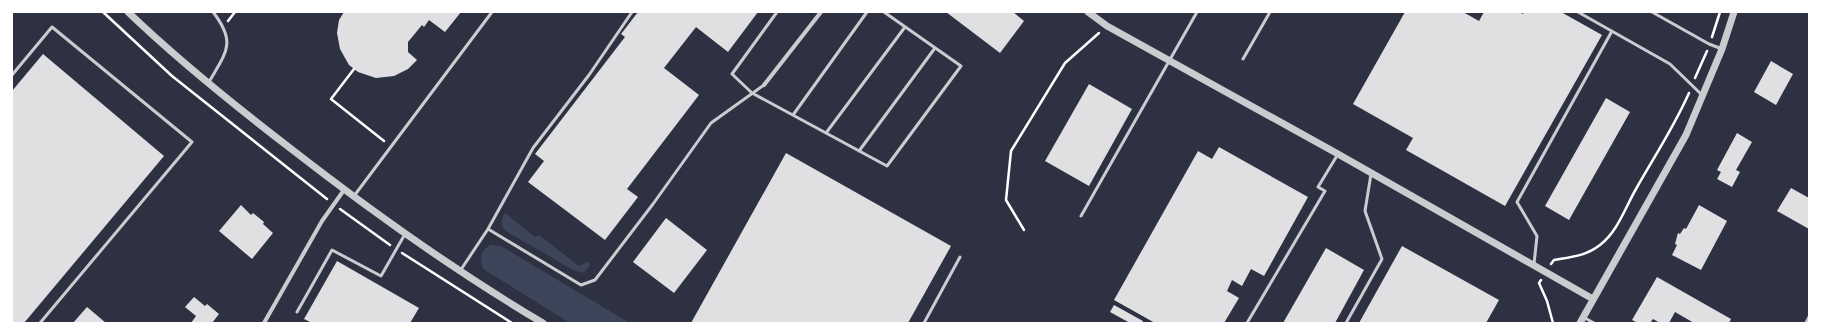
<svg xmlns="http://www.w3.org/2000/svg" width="1821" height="335" font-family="'PT Sans',sans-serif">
<rect width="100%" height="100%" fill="#2d3142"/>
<path fill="#3c4559" d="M505 213 535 237 539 235 579 266 589 261 590 266 583 273 573 270 506 231C500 225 500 220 505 213Z
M491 245 501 246 630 323H570L483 269C480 259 480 250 491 245Z"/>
<path fill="#e0e0e3" d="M344 12 355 13 461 12 445 32 429 20 424 27 422 25 408 42V52L417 60 408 69 394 76 376 78 358 72 349 65 340 49 337 33 339 20Z
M638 12H758L728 52 696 27 664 68 699 95 627 189 638 197 605 240 528 182 544 161 535 154 625 37 621 34Z
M946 12H1013L1024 21 1000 53Z
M1405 12H1463L1479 21 1484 12H1519L1523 14 1524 12H1561L1602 35 1505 206 1406 150 1413 138 1353 104Z
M43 54 164 156 24 323H12V91Z
M1771 61 1793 74 1776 105 1754 92Z
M1089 84 1132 109 1089 186 1045 161Z
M1606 98 1630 112 1569 220 1545 206Z
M1737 133 1752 142 1736 170 1740 172 1732 187 1717 179 1721 172 1717 170Z
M1219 147 1308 197 1264 276 1251 269 1242 286 1232 280 1227 291 1239 298 1224 323H1155L1114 300 1198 151 1212 159Z
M786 153 951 246 908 323H691Z
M1791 188 1809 198V229L1777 211Z
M241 205 251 215 253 213 264 222 263 224 273 233 252 259 219 231Z
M1699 205 1727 221 1701 270 1672 255 1677 245 1675 244 1678 233 1680 234 1684 228 1686 229Z
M666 218 707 250 674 293 633 262Z
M1402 246 1499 300 1486 323H1359Z
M1326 248 1364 270 1335 323H1283Z
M337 261 419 308 410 323H312L304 319Z
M1657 277 1731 319 1729 323H1694L1675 312 1669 323H1660L1653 319 1650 323H1638L1632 320Z
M194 297 205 306 207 304 219 314 212 323H191L196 316 185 307Z
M1114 305 1143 321 1142 323H1130L1110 312Z
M87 307 106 323H73Z"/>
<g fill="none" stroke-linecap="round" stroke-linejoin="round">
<path stroke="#fff" stroke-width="2.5" d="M103 12 172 76 327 199
M228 21 235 12
M1712 37 1720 12
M354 69 331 99 384 141
M1695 78 1707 51
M340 209 390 245
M1024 230 1006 200 1011 151 1065 63 1099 33
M402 253 512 323
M1551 264 1554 260C1571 257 1586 256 1600 245 1618 231 1625 208 1636 189 1654 157 1674 127 1689 93
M1541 280 1539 283 1547 301 1553 323"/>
<path stroke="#caccd0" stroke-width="3" d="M777 12 732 74 752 93 887 166 961 66 884 12
M1578 12 1670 64 1702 95
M1652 12 1709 44 1722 49
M1243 59 1270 12
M12 75 52 27 192 142 40 323
M209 82C226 52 237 43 213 12
M793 115 867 12
M826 133 905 27
M859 151 935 48
M354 196 492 12
M1081 216 1197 12
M488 229 533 148 589 75 632 12
M1534 264 1537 236 1517 202 1612 31
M460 271 488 229 581 285 595 280 653 204 711 123 764 85
M297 312 332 250 381 276 405 234
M1583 317 1594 323
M924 323 960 257
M1247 323 1325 191 1318 187 1338 154
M1346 323 1382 259 1365 211 1371 174
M1806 323 1809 317"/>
<path stroke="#caccd0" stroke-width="4" d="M764 85 821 12
M264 323 322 221 344 190"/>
<path stroke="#caccd0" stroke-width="7" d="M128 12C179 61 234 105 290 148 371 211 455 271 543 323
M1088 12 1107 26 1338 154 1593 299
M1580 323 1686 135 1722 49 1734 12"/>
</g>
<rect width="1821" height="335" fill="none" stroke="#ffffff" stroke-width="26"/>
</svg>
